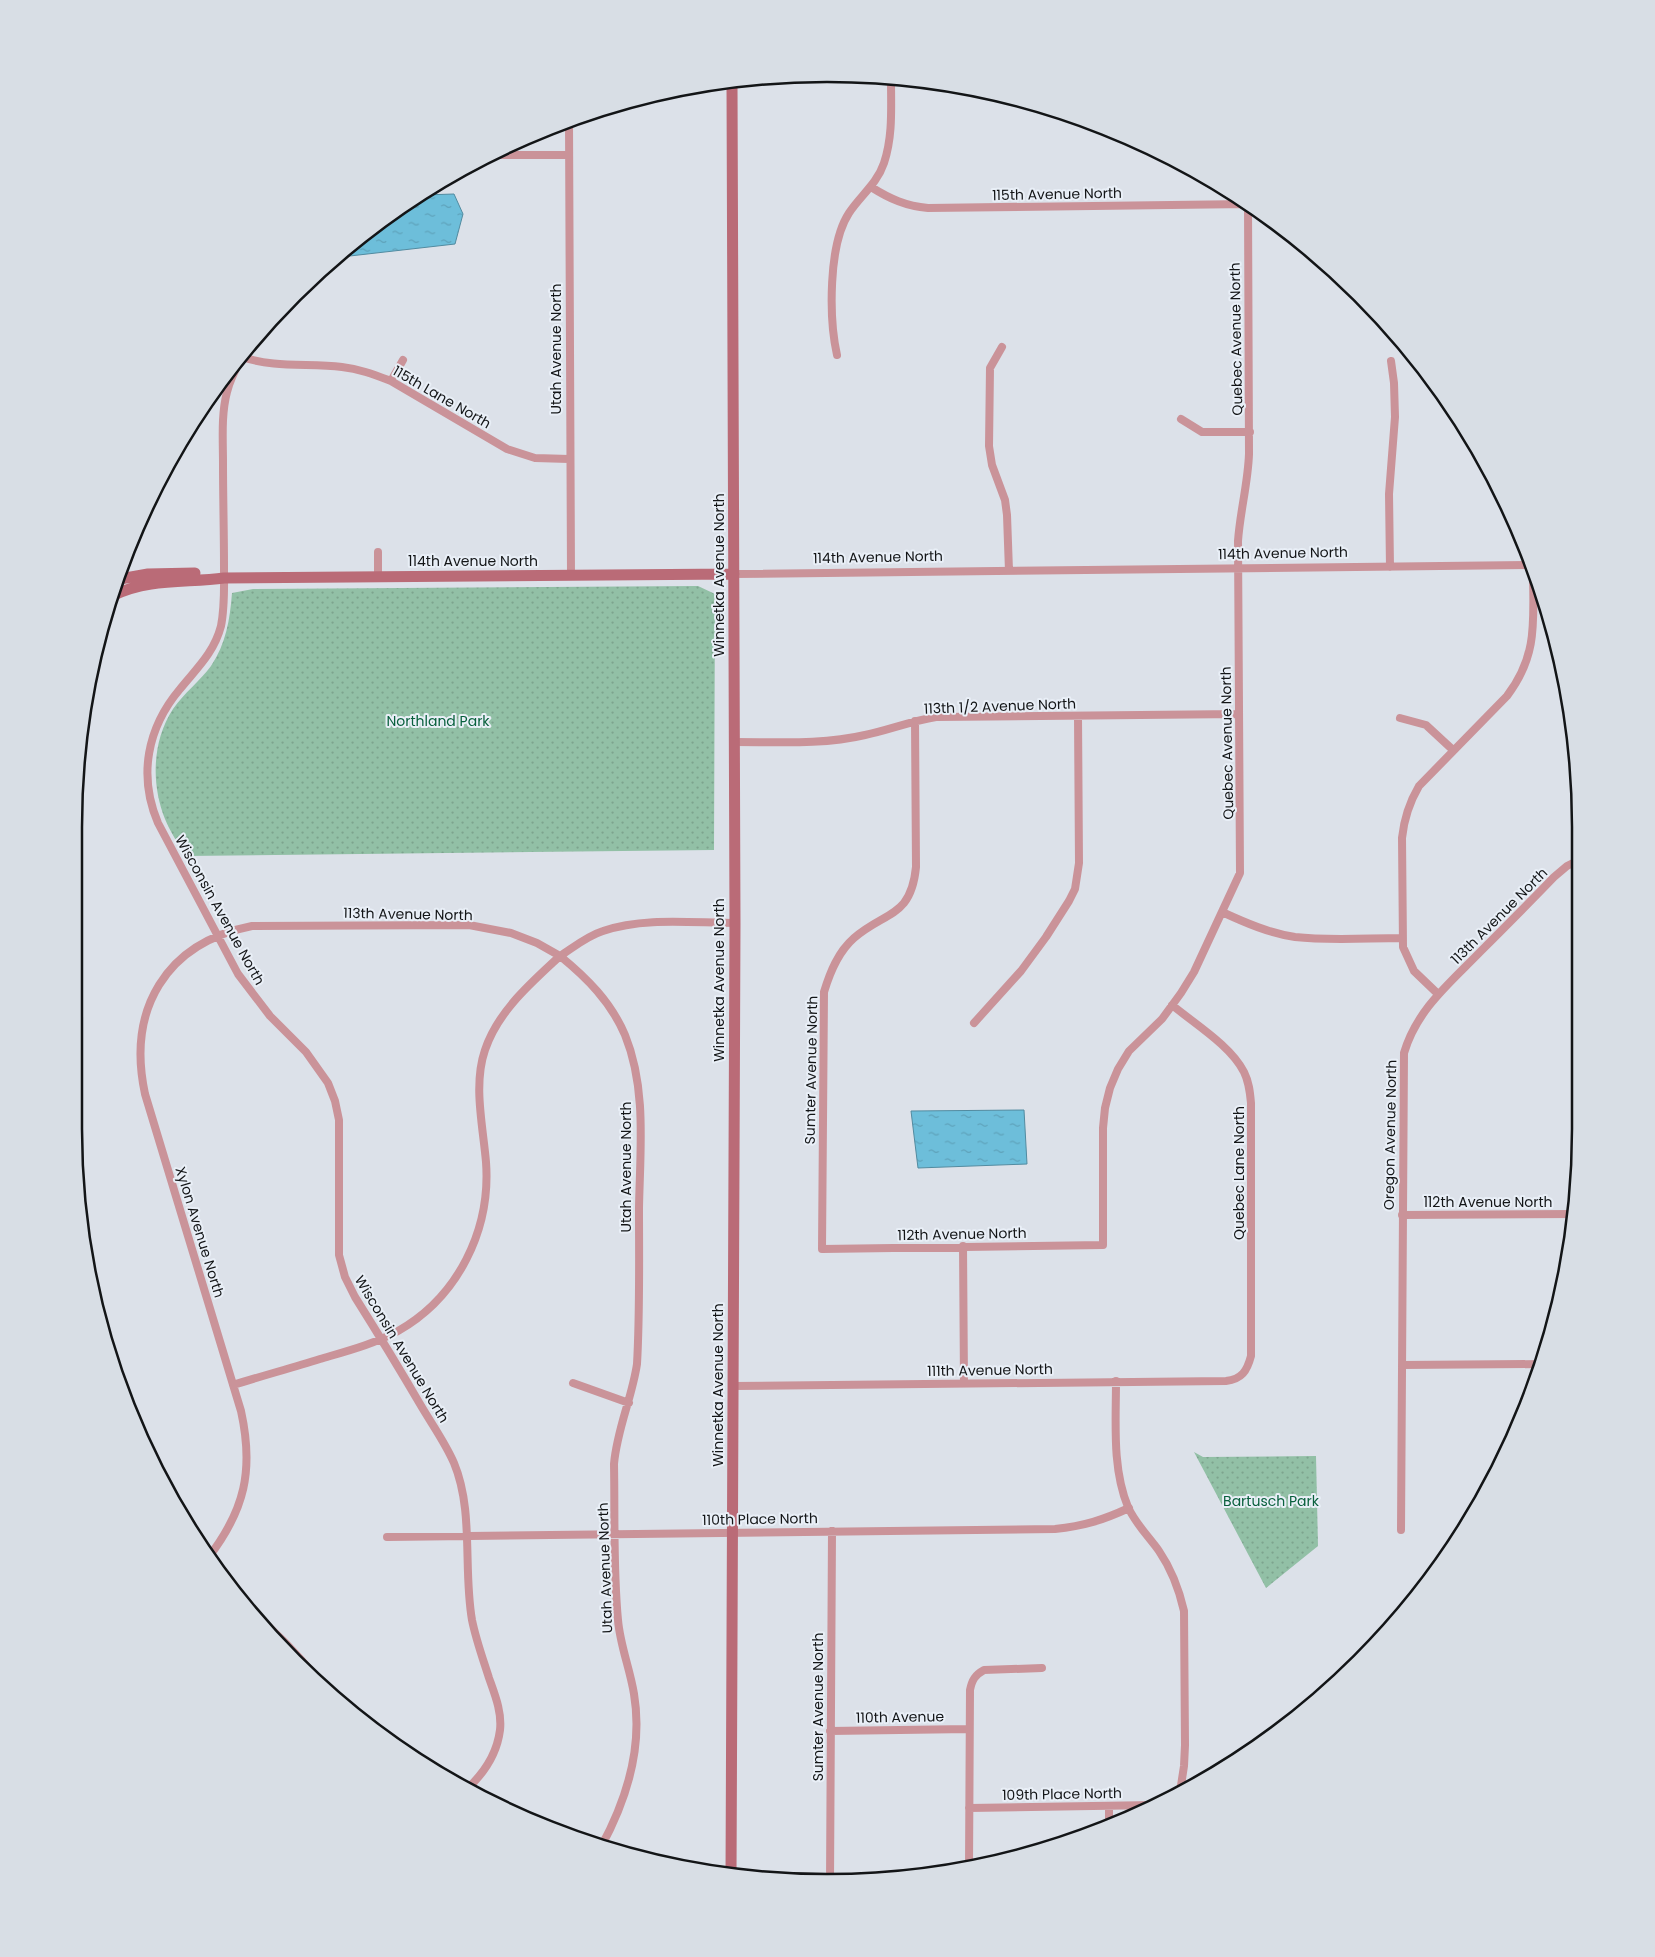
<svg xmlns="http://www.w3.org/2000/svg" width="1655" height="1957" font-family="Poppins,sans-serif">
<defs>
<pattern id="park-dots" width="8" height="8" patternUnits="userSpaceOnUse" patternTransform="scale(1.25)"><rect width="8" height="8" fill="#92c0a6"/><path d="M2 2h.1M6 6h.1" fill="none" stroke="#7da48e" stroke-width="1.8" stroke-linecap="round"/></pattern>
<pattern id="water-ripples" width="26" height="14" patternUnits="userSpaceOnUse" patternTransform="scale(1.25)"><rect width="26" height="14" fill="#6dbeda"/><path d="M2 4q2-2 4 0t4 0M15 11q2-2 4 0t4 0" fill="none" stroke="#5ea2ba"/></pattern>
</defs>
<rect width="100%" height="100%" fill="#dce1e9"/>
<path fill="url(#park-dots)" d="M698 586 715 594 714 850 185 856C179 844 170 832 165 819 151 784 152 741 173 709 184 693 200 681 211 666 226 644 230 619 232 593L253 589Z
M1194 1452 1203 1457 1316 1456 1318 1546 1266 1588Z"/>
<path fill="url(#water-ripples)" stroke="#528ba0" d="M454 194 463 214 455 244 341 257 339 255 423 195Z
M1024 1110 1027 1164 918 1168 911 1111Z"/>
<g fill="none" stroke-linecap="round" stroke-linejoin="round">
<path stroke="#ca9399" stroke-width="8" d="M569 122 571 575
M491 155H569
M871 187C890 199 906 206 928 208L1248 204
M1002 347 990 368 989 446 992 465 1005 500 1007 515 1009 571
M837 355C829 319 828 245 849 213 860 196 877 184 884 163 893 136 891 108 891 80
M242 357C236 368 230 379 227 392 221 415 223 440 223 463 223 498 224 532 224 566 224 586 225 606 221 626 214 653 196 669 180 689 147 728 138 776 158 823L238 974 270 1016 306 1052 328 1083 335 1101 339 1120V1255L345 1277 355 1297C377 1332 399 1368 420 1404 431 1423 445 1442 454 1463 474 1511 463 1569 472 1620 476 1640 483 1659 489 1678 495 1695 502 1712 500 1730 497 1754 485 1772 468 1788
M242 357C275 368 308 363 342 367 360 369 375 375 391 381L507 449 535 458 569 459
M391 381 403 360
M1181 419 1202 432H1250
M1390 567 1389 494 1395 417 1394 383 1391 361
M734 574 1532 565
M378 577V552
M1400 718 1426 725 1453 750
M915 721 916 867C911 918 885 911 854 938 838 952 830 972 824 992L822 1249 1103 1245V1128L1105 1108 1110 1088 1118 1069 1129 1051 1162 1019 1181 993 1194 972 1240 873 1238 541C1240 512 1248 483 1249 454L1248 202
M735 742C778 742 823 745 865 735 889 730 911 721 936 717L1239 714
M1222 912C1246 923 1269 933 1295 937 1330 941 1367 938 1402 938
M1438 994 1414 971 1403 947 1402 838C1404 819 1409 803 1419 786L1507 696C1539 654 1533 619 1533 569
M974 1023 1021 971 1046 937 1069 901 1075 889 1079 863 1078 716
M1402 1215 1575 1214
M963 1246 964 1383
M1402 1365 1543 1364
M1116 1381C1116 1423 1112 1468 1128 1507 1135 1523 1149 1537 1159 1551 1172 1570 1179 1589 1184 1611L1185 1745 1184 1766 1180 1792
M573 1383 629 1403
M233 1385C262 1376 291 1368 320 1359 347 1351 374 1344 398 1331 458 1297 491 1230 486 1162 483 1126 473 1085 485 1050 498 1011 531 983 560 956 587 978 611 1002 625 1035 647 1089 640 1150 639 1208 639 1260 640 1312 637 1364 632 1398 617 1429 614 1464 615 1516 613 1568 618 1620 620 1645 630 1669 634 1694 643 1747 626 1801 601 1847
M733 1386 1226 1381C1242 1379 1247 1371 1251 1356V1103C1250 1092 1249 1082 1244 1072 1231 1046 1195 1024 1172 1005
M1401 1530 1404 1053C1417 1009 1450 983 1481 951 1506 926 1530 902 1554 877L1567 866 1581 859
M387 1537 1055 1529C1084 1526 1103 1520 1129 1508
M208 1558C245 1510 254 1470 241 1411L145 1094C127 1010 165 943 252 926L469 925 511 933 537 943 560 956C574 947 587 936 603 931 644 917 692 923 735 923
M240 1600C271 1629 302 1656 326 1691
M830 1731 969 1729
M969 1808 1154 1805
M1109 1828V1806
M969 1868 970 1690C972 1680 975 1675 984 1670L1042 1668
M830 1883 832 1531"/>
<path stroke="#ba6b77" stroke-width="11" d="M120 579 148 574 195 573
M114 595C149 578 187 583 224 578L734 574
M731 1877 735 923 732 83"/>
</g>
<g text-anchor="middle" stroke-width="4" stroke-linejoin="round" paint-order="stroke">
<g font-size="14" fill="#131517" stroke="#e9eff7">
<text transform="translate(1057 194) rotate(-1)" y="5">115th Avenue North</text>
<text transform="translate(1236 339) rotate(-91)" y="5">Quebec Avenue North</text>
<text transform="translate(556 349) rotate(-90)" y="5">Utah Avenue North</text>
<text transform="translate(442 397) rotate(30)" y="5">115th Lane North</text>
<text transform="translate(1283 553) rotate(-1)" y="5">114th Avenue North</text>
<text transform="translate(878 557) rotate(-1)" y="5">114th Avenue North</text>
<text x="473" y="566">114th Avenue North</text>
<text transform="translate(719 575) rotate(-90)" y="5">Winnetka Avenue North</text>
<text transform="translate(1000 706) rotate(-2)" y="5">113th 1/2 Avenue North</text>
<text transform="translate(1227 743) rotate(-91)" y="5">Quebec Avenue North</text>
<text transform="translate(220 910) rotate(61)" y="5">Wisconsin Avenue North</text>
<text transform="translate(408 914) rotate(1)" y="5">113th Avenue North</text>
<text transform="translate(1499 916) rotate(-45)" y="5">113th Avenue North</text>
<text transform="translate(719 980) rotate(-90)" y="5">Winnetka Avenue North</text>
<text transform="translate(811 1070) rotate(-89)" y="5">Sumter Avenue North</text>
<text transform="translate(1390 1135) rotate(-89)" y="5">Oregon Avenue North</text>
<text transform="translate(626 1167) rotate(-90)" y="5">Utah Avenue North</text>
<text transform="translate(1239 1173) rotate(-90)" y="5">Quebec Lane North</text>
<text x="1488" y="1207">112th Avenue North</text>
<text transform="translate(200 1232) rotate(73)" y="5">Xylon Avenue North</text>
<text transform="translate(962 1234) rotate(-1)" y="5">112th Avenue North</text>
<text transform="translate(402 1349) rotate(59)" y="5">Wisconsin Avenue North</text>
<text transform="translate(990 1370) rotate(-1)" y="5">111th Avenue North</text>
<text transform="translate(718 1385) rotate(-90)" y="5">Winnetka Avenue North</text>
<text transform="translate(760 1519) rotate(-1)" y="5">110th Place North</text>
<text transform="translate(605 1568) rotate(-92)" y="5">Utah Avenue North</text>
<text transform="translate(818 1707) rotate(-90)" y="5">Sumter Avenue North</text>
<text transform="translate(900 1717) rotate(-1)" y="5">110th Avenue</text>
<text transform="translate(1062 1794) rotate(-1)" y="5">109th Place North</text>
</g>
<g font-size="14" fill="#09603d" stroke="#e9eff7">
<text x="438" y="726">Northland Park</text>
<text x="1271" y="1506">Bartusch Park</text>
</g>
</g>
<path d="M0 0H1655V1957H0ZM827 82H827A745 745 0 0 1 1572 827V1129A745 745 0 0 1 827 1874H827A745 745 0 0 1 82 1129V827A745 745 0 0 1 827 82Z" fill="#d8dee5" fill-rule="evenodd"/>
<path fill="none" stroke="#131517" stroke-width="2.5" d="M827 82H827A745 745 0 0 1 1572 827V1129A745 745 0 0 1 827 1874H827A745 745 0 0 1 82 1129V827A745 745 0 0 1 827 82Z"/>
</svg>
